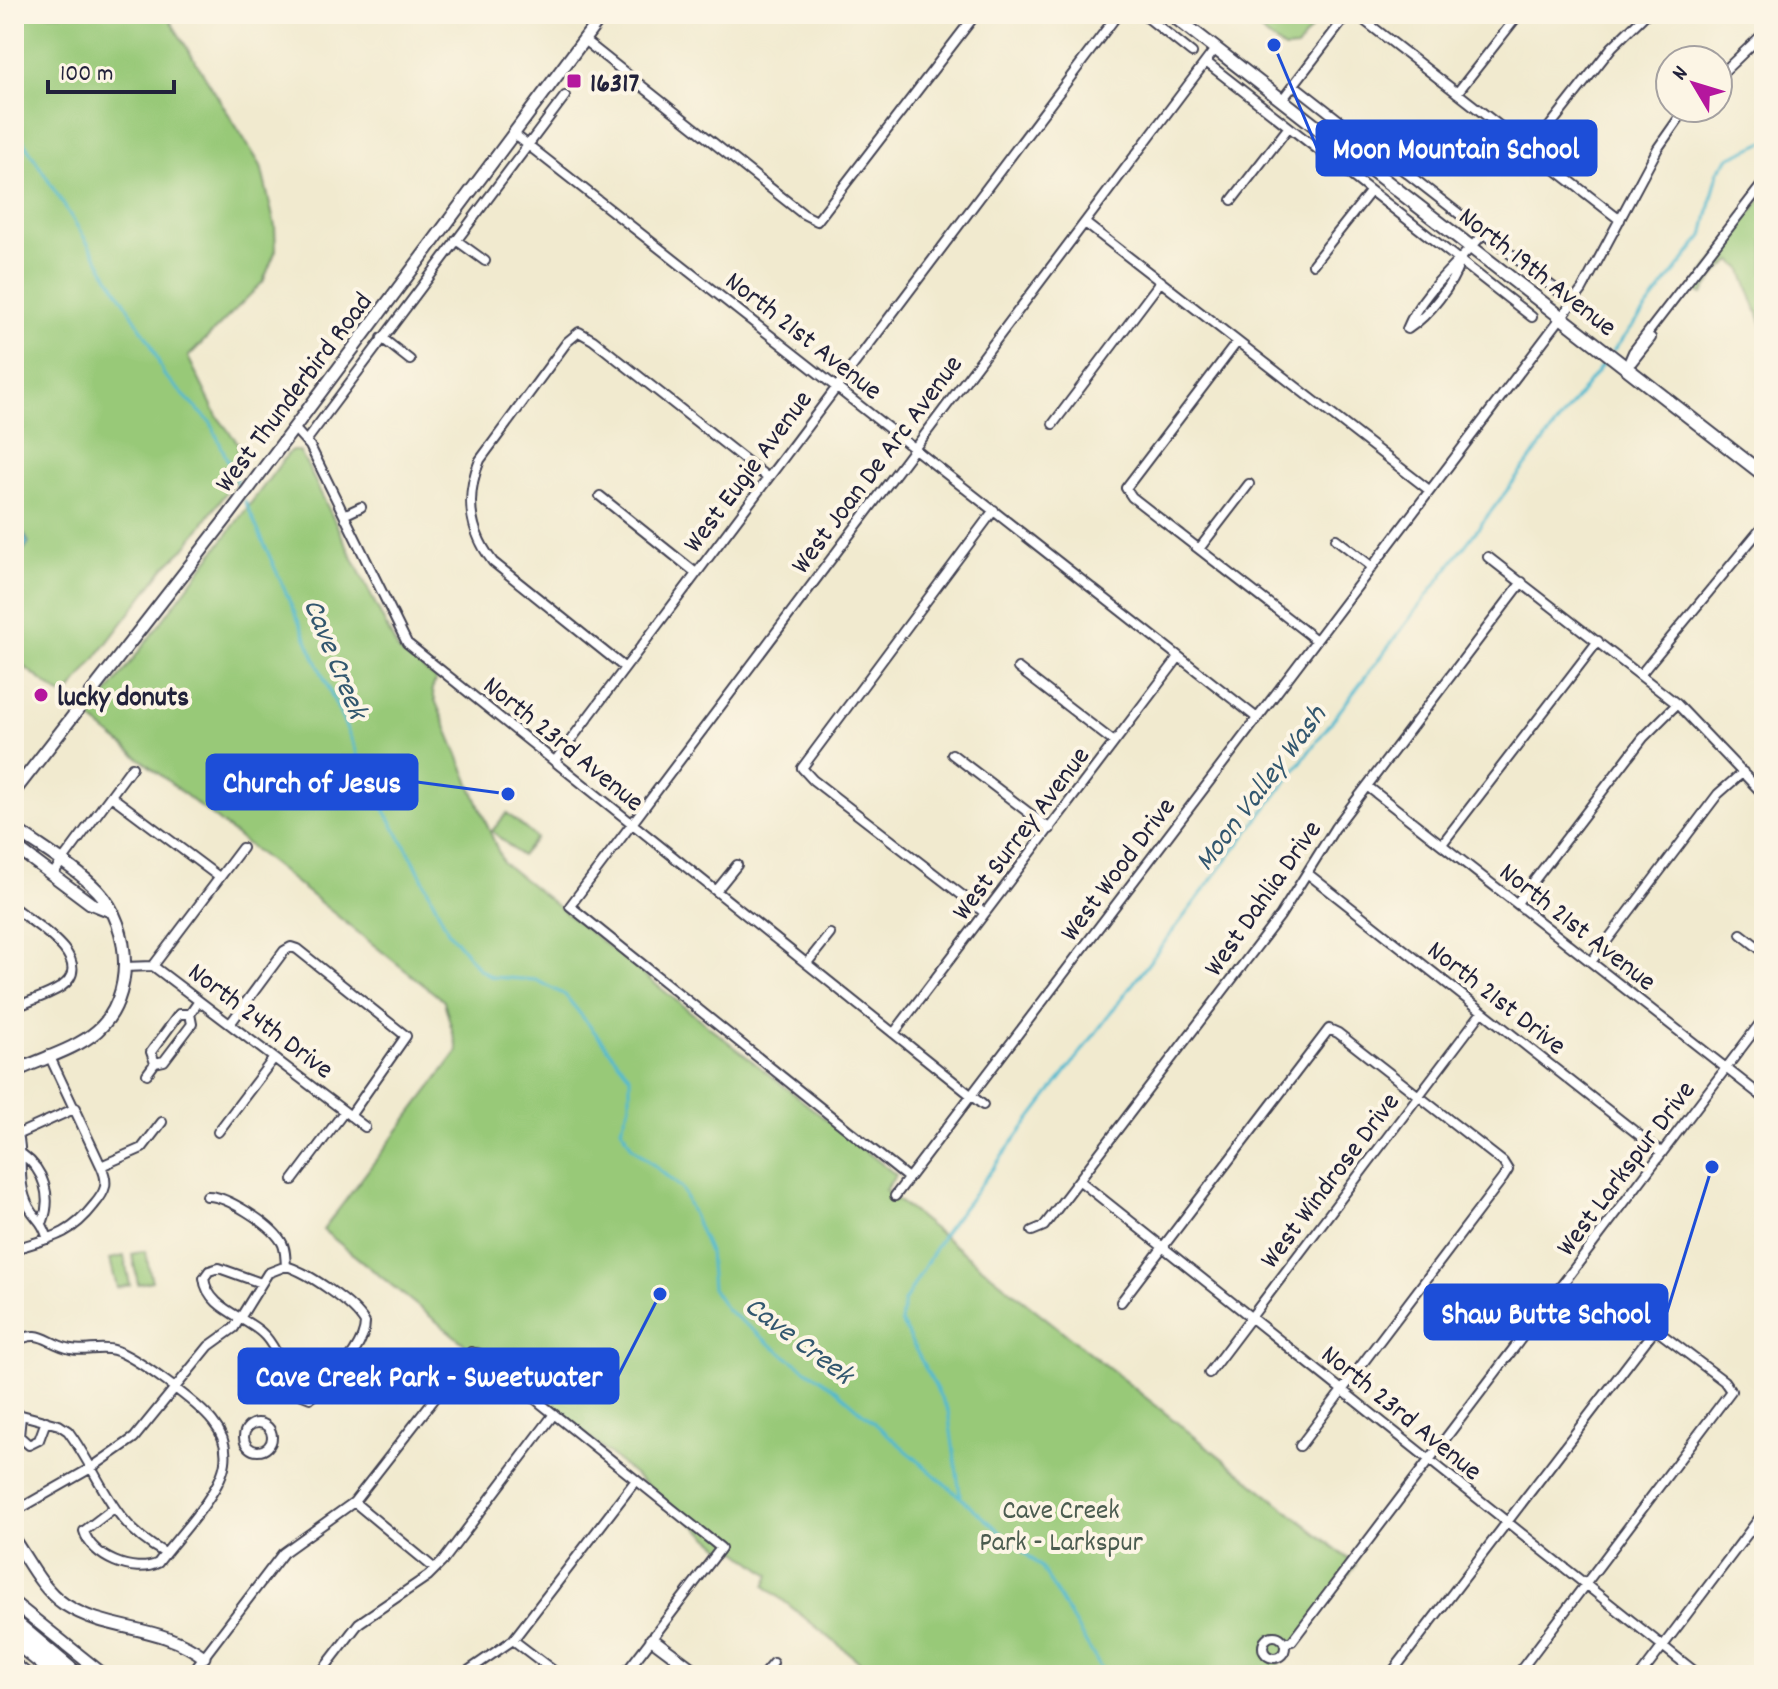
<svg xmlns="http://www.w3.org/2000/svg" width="1778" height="1689" font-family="Dekko,sans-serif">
<rect width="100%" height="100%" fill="#fcf5e5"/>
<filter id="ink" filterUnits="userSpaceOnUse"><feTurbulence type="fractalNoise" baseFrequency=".0125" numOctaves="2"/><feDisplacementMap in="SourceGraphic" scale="16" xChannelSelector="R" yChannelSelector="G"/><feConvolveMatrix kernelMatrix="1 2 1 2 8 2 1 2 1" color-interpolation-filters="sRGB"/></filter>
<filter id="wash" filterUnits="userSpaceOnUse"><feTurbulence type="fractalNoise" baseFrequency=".006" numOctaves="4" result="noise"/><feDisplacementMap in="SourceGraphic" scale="32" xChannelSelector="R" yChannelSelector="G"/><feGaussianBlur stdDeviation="1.8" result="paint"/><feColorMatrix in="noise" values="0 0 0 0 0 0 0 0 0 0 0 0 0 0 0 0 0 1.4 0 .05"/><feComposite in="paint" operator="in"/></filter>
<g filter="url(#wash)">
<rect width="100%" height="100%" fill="#f1eacf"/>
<path fill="#98c978" stroke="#5d765a" stroke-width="2" d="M14 14H166L261 166 275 226 276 250 263 282 188 357 217 416 238 443V476L186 547 165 567 65 698 14 659Z
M1239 14H1322L1297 48 1284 49Z
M1764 195V330L1741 268 1732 261 1719 271 1702 294 1696 291 1695 285Z
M290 451H299L305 461 398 650 436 679 432 689 435 700 503 863 896 1175 885 1190 1356 1565 1277 1666 1288 1675H876L765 1586 770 1575 738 1551 727 1552 479 1346H467L323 1230 458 1051 444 1001 89 718Z
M507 813 536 838 521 856 492 831Z
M145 1251 152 1281 138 1284 132 1254Z
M124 1256 130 1285 117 1288 110 1259Z"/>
<path fill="#51b9cf" stroke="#3a6e85" stroke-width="2" d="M14 515 29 543 14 563Z"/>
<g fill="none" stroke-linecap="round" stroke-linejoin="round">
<path stroke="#51b9cf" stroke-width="3" d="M14 126 150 342 164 375 211 423 241 491
M1613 351 1703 236 1718 172 1729 158 1764 142
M245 501 356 750 360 768 413 859 448 931 479 969 492 977 536 980 565 995 630 1076V1105L621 1128 632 1147 682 1189 709 1252 712 1288 726 1309 784 1355 834 1388 1041 1567 1105 1675
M960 1494 948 1411 901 1322 904 1302 944 1233 1608 357"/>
</g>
</g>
<g filter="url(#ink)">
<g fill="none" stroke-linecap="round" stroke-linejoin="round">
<defs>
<path id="street" d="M1143 14 1192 53
M1356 14 1620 220
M584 40 803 214 817 221 976 14
M1206 62 1532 317
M1718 77 1764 33
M1294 85 1558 291
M1457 93 1519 14
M1282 100 1348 14
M514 134 1257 718
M1531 150 1612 47 1646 14
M1232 200 1288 128
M1085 223 1429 490
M456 240 485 261
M1313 264 1370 192
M1407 329C1422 291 1458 264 1484 233
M1408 329C1429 315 1452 286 1460 262
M382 338 410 360
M1237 342 1126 488 1132 497 1316 640
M1632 362 1651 338
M1626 368 1633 352 1764 182
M1053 424 1161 281
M294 428 310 446 407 643 983 1105
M306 441 565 96
M600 496 696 573
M344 515 361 507
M1336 539 1371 566
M1199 549 1249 484
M1488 557 1677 704 1764 795
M625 668 493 562C469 531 465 496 480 460L567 342 579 332 593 340 768 478
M1018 668 1114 742
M1640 675 1764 525
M952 754 1050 829
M555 761 1118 14
M1367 786 1764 1098
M111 796 219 877
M1442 844 1598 641
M1307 873 1662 1153
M52 875 132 767
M716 891 737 865
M1517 903 1643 738 1677 704
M14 908C32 922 99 961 61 987 47 996 29 1001 14 1008
M985 913 813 780 802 768 994 510
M1741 934 1764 952
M1591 962 1718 794 1743 772
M807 963 830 934
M153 966 242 848
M124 967 153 966 365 1127
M230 1024 284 951 291 947 297 949 406 1036 350 1116
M894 1033 1179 657
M49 1055 101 1166
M155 1063 151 1052 179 1014H190
M147 1074 155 1063 164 1061 192 1024 190 1014 199 1001
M218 1132 274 1058
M18 1134C24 1159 16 1183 29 1207 37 1221 42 1220 48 1239
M14 1136 76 1108
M23 1155C44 1170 52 1197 43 1221
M908 1178 570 906 1216 48
M293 1180 344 1112
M1080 1181 1699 1675
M207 1196C226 1195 270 1224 281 1241 286 1248 285 1257 286 1266
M895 1196 1582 290 1658 148 1686 108
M1032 1231 1044 1226 1280 916 1335 828 1522 582
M14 1249C50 1238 70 1236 94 1205 106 1191 109 1183 101 1166L142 1148 162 1122
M286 1266C307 1272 355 1304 365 1323 365 1339 347 1369 331 1373 319 1377 304 1373 292 1373
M261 1283 219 1268 209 1271 204 1278C207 1308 244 1316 262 1333 276 1345 277 1362 292 1373
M1121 1302 1329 1029 1338 1033 1503 1162 1508 1170 1503 1178 1300 1446
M14 1342C43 1327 45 1344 71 1349 85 1352 100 1346 114 1350 135 1356 199 1404 213 1422 222 1433 227 1447 225 1462 221 1493 177 1537 158 1563 134 1575 91 1557 84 1531L114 1508
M292 1373 297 1393 310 1398 326 1386V1374
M1209 1373 1482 1012
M14 1413 59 1425 68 1431C102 1477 110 1524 165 1553
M21 1416 19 1436 29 1445 39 1440 46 1421
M244 1437a14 14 0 1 1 28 0a14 14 0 1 1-28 0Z
M354 1502 435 1569
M14 1512 91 1468 134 1438 209 1346 234 1328 268 1273 286 1266
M1263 1647a11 11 0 1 1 22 0a11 11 0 1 1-22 0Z
M513 1640 559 1675
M1284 1643 1292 1641 1764 1018
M190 1675 283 1553 354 1502 471 1352 479 1354 721 1548 624 1675
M319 1675 359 1623 428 1576 443 1561 554 1414
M462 1675 513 1640 636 1480
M763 1675 773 1663
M1390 1675 1655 1329 1724 1381 1731 1391 1517 1675
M1641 1675 1764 1512"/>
<path id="secondary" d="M14 792 229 515 603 14
M14 828C41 848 75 867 98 891 132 927 135 998 97 1031 75 1050 40 1059 14 1072
M14 846 90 903 110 911
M14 1540C29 1562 42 1589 64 1604 109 1633 158 1623 204 1657
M14 1603 104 1675
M652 1639 700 1675"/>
<path id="primary" d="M1171 14 1764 475"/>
<path id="highway" d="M14 1622 77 1675
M14 1640 57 1675
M14 1666 25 1675"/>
</defs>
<use href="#street" stroke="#414051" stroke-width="12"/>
<use href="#secondary" stroke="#414051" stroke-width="15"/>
<use href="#primary" stroke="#414051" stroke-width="16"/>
<use href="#highway" stroke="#414051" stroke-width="18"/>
<use href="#street" stroke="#fff" stroke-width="8"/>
<use href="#secondary" stroke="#fff" stroke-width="11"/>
<use href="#primary" stroke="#fff" stroke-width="12"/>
<use href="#highway" stroke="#fff" stroke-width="14"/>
</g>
</g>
<g fill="#b5179e" stroke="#fcf5e5" stroke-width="3">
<rect x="566" y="73" width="16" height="16" rx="4"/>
<circle cx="41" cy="695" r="8"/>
</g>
<g text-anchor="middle" stroke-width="8" stroke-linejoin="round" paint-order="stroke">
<g font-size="28" font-weight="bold" fill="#22223b" stroke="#fcf5e5" text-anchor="start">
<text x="590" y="91">16317</text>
<text x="57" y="705">lucky donuts</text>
</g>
<g font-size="28" fill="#22223b" stroke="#fcf5e5">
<text transform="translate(1539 270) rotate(38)" y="10">North 19th Avenue</text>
<text transform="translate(805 334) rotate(38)" y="10">North 21st Avenue</text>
<text transform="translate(292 391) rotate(-53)" y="10">West Thunderbird Road</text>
<text transform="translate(875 463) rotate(-53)" y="10">West Joan De Arc Avenue</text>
<text transform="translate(746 470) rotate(-53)" y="10">West Eugie Avenue</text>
<text transform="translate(565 742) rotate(39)" y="10">North 23rd Avenue</text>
<text transform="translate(1019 832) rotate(-53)" y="10">West Surrey Avenue</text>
<text transform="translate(1116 868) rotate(-53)" y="10">West Wood Drive</text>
<text transform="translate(1261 897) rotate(-55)" y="10">West Dahlia Drive</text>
<text transform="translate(1579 925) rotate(38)" y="10">North 21st Avenue</text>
<text transform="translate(1498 996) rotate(38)" y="10">North 21st Drive</text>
<text transform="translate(262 1019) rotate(37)" y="10">North 24th Drive</text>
<text transform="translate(1624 1167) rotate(-53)" y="10">West Larkspur Drive</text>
<text transform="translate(1328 1179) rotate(-53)" y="10">West Windrose Drive</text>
<text transform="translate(1403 1411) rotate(39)" y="10">North 23rd Avenue</text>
</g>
<g font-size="28" fill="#4b5c50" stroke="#fcf5e5">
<text x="1061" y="1518">Cave Creek<tspan x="1061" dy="32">Park - Larkspur</tspan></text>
</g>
<g font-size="30" font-style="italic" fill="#32576f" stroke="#fcf5e5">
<text transform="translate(337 658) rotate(68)" y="10">Cave Creek</text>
<text transform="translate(1259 787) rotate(-53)" y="10">Moon Valley Wash</text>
<text transform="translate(800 1339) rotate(37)" y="10">Cave Creek</text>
</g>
</g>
<path fill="none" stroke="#1d4ed8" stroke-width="3" d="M1274 45L1317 148M508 794L417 782M1712 1167L1667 1312M660 1294L618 1376"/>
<g fill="#1d4ed8" stroke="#fcf5e5" stroke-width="3">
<circle cx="1274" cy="45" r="8"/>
<circle cx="508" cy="794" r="8"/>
<circle cx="1712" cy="1167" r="8"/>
<circle cx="660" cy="1294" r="8"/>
</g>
<g fill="#1d4ed8" stroke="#1d4ed8" stroke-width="3">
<rect x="1317" y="121" width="279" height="54" rx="8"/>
<rect x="207" y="755" width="210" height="54" rx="8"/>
<rect x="1425" y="1285" width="242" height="54" rx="8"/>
<rect x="239" y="1349" width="379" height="54" rx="8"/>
</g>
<g font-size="30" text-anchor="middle" font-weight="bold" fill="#fff">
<text x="1456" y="158">Moon Mountain School</text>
<text x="312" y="792">Church of Jesus</text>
<text x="1546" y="1323">Shaw Butte School</text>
<text x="429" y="1386">Cave Creek Park - Sweetwater</text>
</g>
<rect width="1778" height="1689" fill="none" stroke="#fcf5e5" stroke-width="48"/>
<g transform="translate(1694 84) rotate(308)"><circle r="38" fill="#fcf5e5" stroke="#a5a1a1" stroke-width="2"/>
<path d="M0-6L14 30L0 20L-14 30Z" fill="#b5179e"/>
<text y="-12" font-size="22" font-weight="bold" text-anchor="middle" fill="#22223b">N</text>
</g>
<path d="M48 80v12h126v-12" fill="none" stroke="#22223b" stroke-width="4"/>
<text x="60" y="80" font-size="24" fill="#22223b" stroke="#fcf5e5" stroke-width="6" paint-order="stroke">100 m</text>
</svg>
